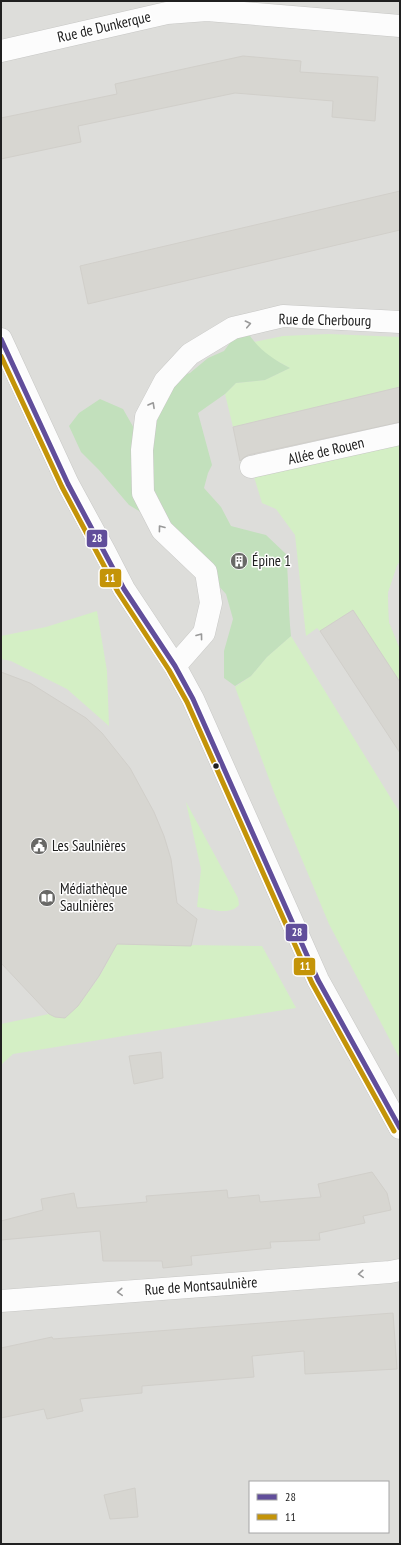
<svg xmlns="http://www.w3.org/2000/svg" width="401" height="1545" font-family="'PT Sans Narrow',sans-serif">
<rect width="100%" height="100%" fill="#eeeee9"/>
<path fill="#ddddda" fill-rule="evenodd" d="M1 1H400V1544H1ZM250 1482H388V1532H250Z"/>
<path fill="#d4efc5" d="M329 334 400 337V387L233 427 225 394 236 383 265 380 290 368 268 356 254 342 283 336Z
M400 434V561L397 566 388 593 389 622 400 649V682L353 610 320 631 317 628 306 636 295 535 276 509 262 503 251 467Z
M97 611 107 671 109 726 67 689 11 661 1 659V636L46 627Z
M291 636 400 813V1059L329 924 275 795 235 687 251 676 267 657Z
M186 802 238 898 239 905C230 916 209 909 197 907L201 869Z
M116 944 262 946 296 1008 13 1054 2 1064 1 1024 49 1014 55 1017H66C87 997 105 971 116 944Z"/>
<path fill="#c2e0bc" d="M248 333C259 350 273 359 290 368L265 380 236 383 225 394 198 413 212 465 208 473 204 488 221 507 231 526 266 535 286 554C289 581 288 609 291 636L267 657 251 676 235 686 224 678V651L233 619 226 594 206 572 144 514 129 505 99 470 81 452 69 426 79 413 100 399 123 409 135 430 165 381 190 373 208 358 224 351 235 336Z"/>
<path fill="#dfdfdc" d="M400 561V649L389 622 388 593 397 566Z"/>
<path fill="#d7d6d1" stroke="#d1cfca" d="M243 56 301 61 300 72 378 77 375 121 332 117 333 101 235 93 78 126 81 142 1 159V118L117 94 115 84Z
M400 191V230L88 304 80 266Z
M400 387V422L248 455 243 458 240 461 233 427Z
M353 610 400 682V753L320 631Z
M1 672 30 683 86 718 102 733 130 768 154 812 164 836 171 859 177 903 197 919 191 946 117 944 99 976 78 1006 65 1018 55 1017 49 1014 1 963Z
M161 1052 163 1078 134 1084 129 1056Z
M372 1172 387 1193 391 1210 363 1216 365 1223 319 1233 320 1240 270 1242 271 1248 191 1256 192 1265 163 1268 162 1261H103L100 1231 1 1240V1221L43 1210 41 1199 74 1193 77 1208 147 1202 146 1196 227 1190 228 1198 259 1195 260 1202 321 1197 318 1184Z
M393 1313 397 1369 305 1374 304 1351 252 1356 254 1377 142 1386V1393L80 1399 83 1411 47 1419 44 1409 1 1418V1348L52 1337 53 1339Z
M135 1488 138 1517 110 1519 104 1495Z"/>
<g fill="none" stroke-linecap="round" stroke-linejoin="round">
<defs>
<path id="minor" d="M1 51 167 13 207 10 400 26
M1 339 68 484 105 552 124 589 175 666 193 699 318 980 400 1128
M251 467 400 434
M175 666 204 633 211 603 206 572 162 530 143 493 142 450 146 417 165 381 190 354 233 328 283 316 400 322
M1 1301 390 1272 400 1270"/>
</defs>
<use href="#minor" stroke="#c7c7c5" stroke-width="23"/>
<use href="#minor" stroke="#fcfcfc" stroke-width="22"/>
<defs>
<path id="bus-1" d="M1 339 68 484 124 589 175 666 193 699 318 980 400 1128"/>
<path id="bus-2" d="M1 356 62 487 118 592 169 670 187 702 312 983 394 1131"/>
</defs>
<use href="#bus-1" stroke="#fff" stroke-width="8"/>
<use href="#bus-2" stroke="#fff" stroke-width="8"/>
<use href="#bus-1" stroke="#614e9b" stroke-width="5"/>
<use href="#bus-2" stroke="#c49408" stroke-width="5"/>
</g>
<defs><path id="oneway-chevron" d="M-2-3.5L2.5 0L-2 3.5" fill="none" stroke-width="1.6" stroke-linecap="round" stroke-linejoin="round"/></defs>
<g stroke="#999">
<use href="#oneway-chevron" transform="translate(248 324) rotate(-12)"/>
<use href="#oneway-chevron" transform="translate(152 405) rotate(-61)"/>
<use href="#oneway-chevron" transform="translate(161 528) rotate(-127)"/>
<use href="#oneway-chevron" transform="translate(200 636) rotate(-53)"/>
<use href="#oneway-chevron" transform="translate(361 1274) rotate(176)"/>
<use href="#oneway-chevron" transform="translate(120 1292) rotate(176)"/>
</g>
<defs>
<symbol id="building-disc" viewBox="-11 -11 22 22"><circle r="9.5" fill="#686866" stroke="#fff"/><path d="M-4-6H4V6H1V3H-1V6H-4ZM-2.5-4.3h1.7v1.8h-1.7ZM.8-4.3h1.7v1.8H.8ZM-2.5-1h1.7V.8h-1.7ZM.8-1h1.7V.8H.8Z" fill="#fff"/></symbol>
<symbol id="civic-disc" viewBox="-11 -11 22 22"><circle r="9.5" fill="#686866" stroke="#fff"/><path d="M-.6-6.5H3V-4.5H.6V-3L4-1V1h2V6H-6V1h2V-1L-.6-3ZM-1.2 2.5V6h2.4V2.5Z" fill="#fff"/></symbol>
<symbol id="library-disc" viewBox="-11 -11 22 22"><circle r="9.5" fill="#686866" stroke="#fff"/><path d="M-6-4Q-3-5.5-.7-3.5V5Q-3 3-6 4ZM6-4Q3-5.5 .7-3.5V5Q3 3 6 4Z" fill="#fff"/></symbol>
</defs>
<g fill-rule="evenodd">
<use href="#building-disc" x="229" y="551" width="20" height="20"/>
<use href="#civic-disc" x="29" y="836" width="20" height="20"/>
<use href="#library-disc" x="37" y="888" width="20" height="20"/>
</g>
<circle fill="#202020" stroke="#fff" stroke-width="1.5" cx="216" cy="766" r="3.5"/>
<g text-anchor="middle" stroke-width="3" stroke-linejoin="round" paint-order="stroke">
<g font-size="15" fill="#202020" stroke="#fff">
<text transform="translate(104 27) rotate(-13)" y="5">Rue de Dunkerque</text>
<text transform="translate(325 320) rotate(1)" y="5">Rue de Cherbourg</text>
<text transform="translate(326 451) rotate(-13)" y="5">Allée de Rouen</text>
<text transform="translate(201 1286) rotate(-4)" y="5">Rue de Montsaulnière</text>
</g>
<g font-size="15" fill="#202020" stroke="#fff" text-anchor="start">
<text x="252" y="566">Épine 1</text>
<text x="52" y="851">Les Saulnières</text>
<text x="60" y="894">Médiathèque<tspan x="60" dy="17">Saulnières</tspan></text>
</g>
</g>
<g stroke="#fff" stroke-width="1.5">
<rect x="86" y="529" width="22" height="19" rx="4" fill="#614e9b"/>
<rect x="99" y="568" width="23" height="20" rx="4" fill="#c49408"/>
<rect x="285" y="923" width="23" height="19" rx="4" fill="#614e9b"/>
<rect x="293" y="957" width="23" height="19" rx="4" fill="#c49408"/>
</g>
<g font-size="11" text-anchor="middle" font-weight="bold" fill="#fff">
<text x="97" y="542">28</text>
<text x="110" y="582">11</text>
<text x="297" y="936">28</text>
<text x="305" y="970">11</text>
</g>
<rect width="401" height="1545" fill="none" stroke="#202020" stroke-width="4"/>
<rect x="249" y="1481" width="140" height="52" fill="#ffffff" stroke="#a6a6a6"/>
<rect x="257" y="1494" width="20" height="6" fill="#614e9b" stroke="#a6a6a6"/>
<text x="285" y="1501" font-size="12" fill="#202020">28</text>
<rect x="257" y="1514" width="20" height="6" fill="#c49408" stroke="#a6a6a6"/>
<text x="285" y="1521" font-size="12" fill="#202020">11</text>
</svg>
